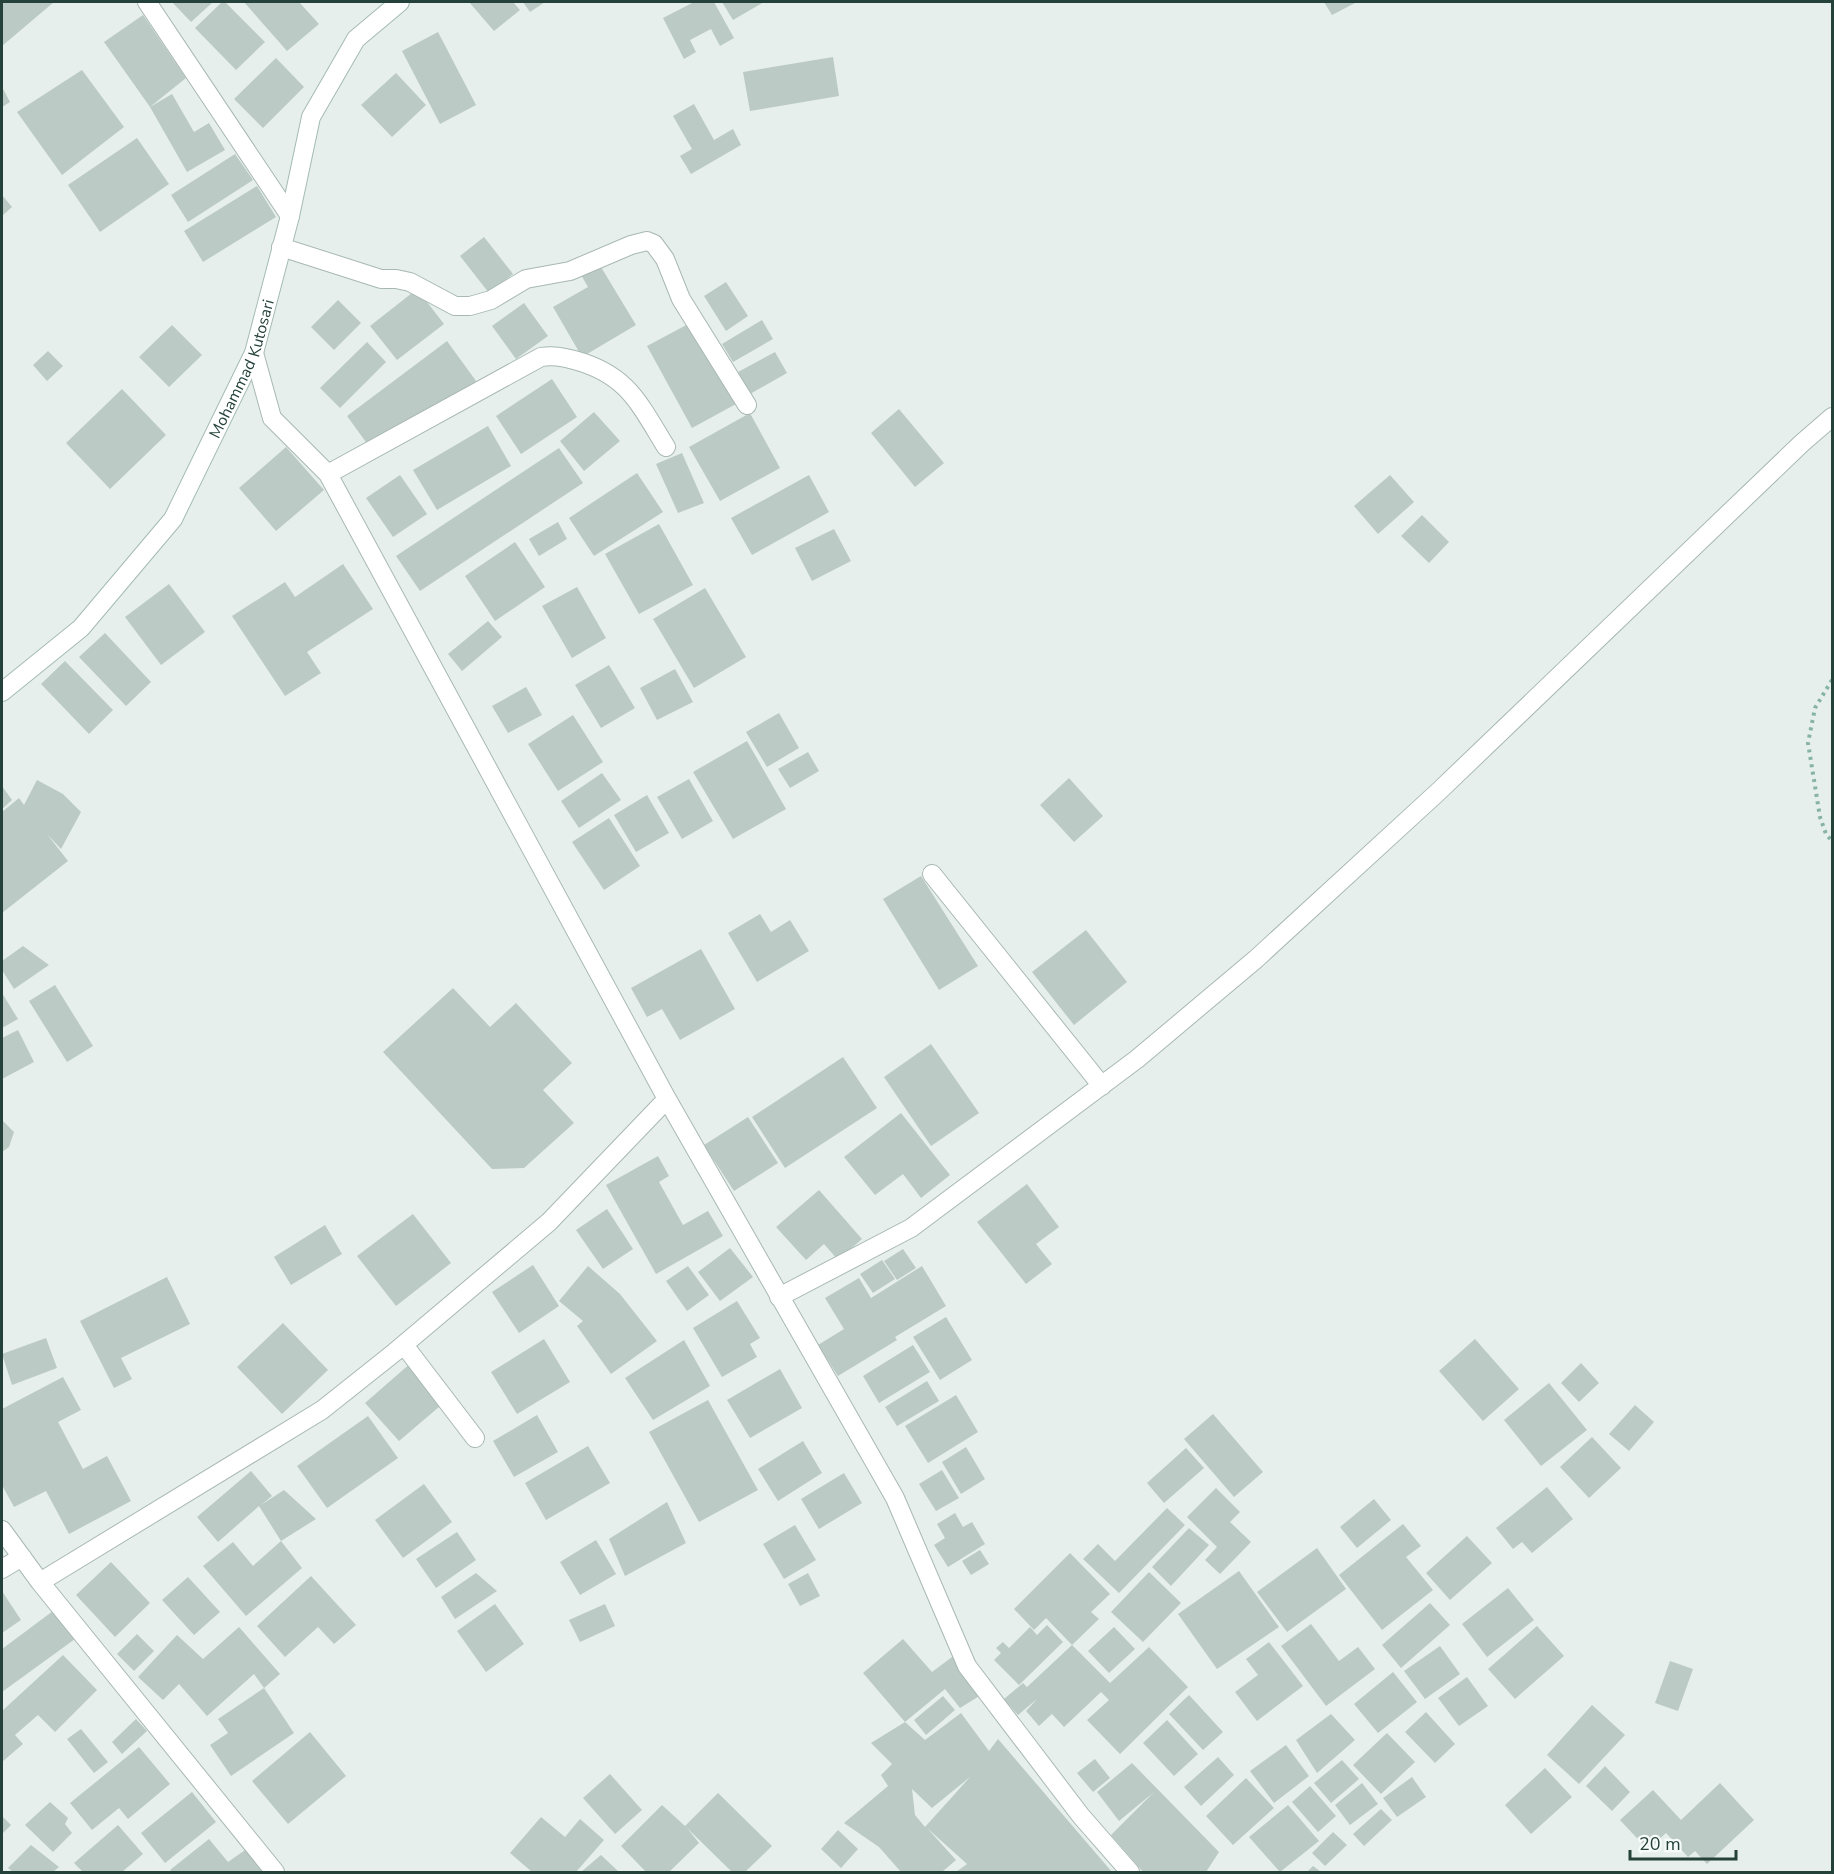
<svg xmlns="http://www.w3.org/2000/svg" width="1834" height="1874" font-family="'Nunito Sans',sans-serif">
<rect width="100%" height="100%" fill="#e6efeb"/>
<path fill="#bbcac4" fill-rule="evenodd" d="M2 2H54L2 46Z
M172 2H213L191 22Z
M222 2H225L265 42 236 70 195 28Z
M244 2H299L319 24 287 51Z
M469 2H513L520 10 494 31Z
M523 2H545L530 12Z
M694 2H714L734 38 720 46 711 29 690 40 696 52 684 59 663 18Z
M722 2H764L733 20Z
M1324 2H1357L1332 15Z
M143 15 186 78 150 107 104 42Z
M438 32 476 105 440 124 402 51Z
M833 57 839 96 750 111 743 72Z
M276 58 304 87 263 128 234 99Z
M82 70 124 127 62 175 17 112Z
M396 73 426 105 392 137 361 105Z
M2 87 10 102 2 107Z
M172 94 194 132 209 123 225 150 187 172 150 107Z
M694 104 714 140 733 129 741 145 691 174 680 156 692 149 673 116Z
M137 138 169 184 100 232 68 185Z
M235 154 253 180 188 222 171 195Z
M257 186 276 217 203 262 184 231Z
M2 195 12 207 2 216Z
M484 237 513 274 489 293 460 256Z
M598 262 636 325 582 357 553 307 588 287 580 273Z
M726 282 748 316 726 331 704 296Z
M417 289 444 324 397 360 370 326Z
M338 300 361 323 334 350 311 327Z
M524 303 548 336 516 359 492 326Z
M762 320 773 339 733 362 722 344Z
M692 322 736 404 692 428 647 346Z
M172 325 202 355 169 387 139 357Z
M447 341 476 381 376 456 347 416Z
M367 342 386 362 340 408 320 388Z
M48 351 63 366 47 381 33 365Z
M775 352 787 373 750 394 738 372Z
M552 379 577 417 521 454 496 416Z
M122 389 166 435 110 489 66 443Z
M899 409 944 463 915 487 871 433Z
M594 412 620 441 584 471 560 441Z
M750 413 780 468 720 501 689 447Z
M488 426 511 466 437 510 413 470Z
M286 447 324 490 276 531 239 488Z
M559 448 583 483 420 591 396 556Z
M682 453 704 503 678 513 656 464Z
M637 473 663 512 594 556 569 518Z
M400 475 427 514 393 537 366 498Z
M809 475 829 512 752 555 731 518Z
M1390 475 1414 502 1378 534 1354 506Z
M1422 515 1449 542 1429 563 1401 536Z
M558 522 567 539 539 556 529 539Z
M659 524 693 585 639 614 605 554Z
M834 529 851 561 812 581 795 548Z
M515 542 545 587 495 621 465 576Z
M343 564 373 609 307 652 321 673 285 696 232 616 285 582 295 597Z
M169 584 205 632 161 665 125 617Z
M577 587 606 638 572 658 542 606Z
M705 588 746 657 694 688 653 619Z
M488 621 502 637 462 671 448 654Z
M105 633 151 682 126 706 79 657Z
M65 661 113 710 89 734 41 684Z
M609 665 635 708 601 728 575 685Z
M675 669 693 702 657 720 640 688Z
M526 687 542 715 508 733 492 706Z
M779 713 799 748 767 767 746 732Z
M573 715 603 762 558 791 528 744Z
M747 741 786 809 733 839 693 772Z
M808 752 819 771 790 788 778 769Z
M602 773 621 800 579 828 561 801Z
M1069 778 1103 816 1074 842 1040 805Z
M689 779 713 821 682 839 657 797Z
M37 780 63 794 81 812 61 849 47 834 68 861 2 913V812L19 798 24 805Z
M2 786 12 800 2 809Z
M647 795 669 833 636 852 614 815Z
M609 818 640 866 604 890 572 842Z
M921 876 978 966 939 990 883 899Z
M760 914 771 932 790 920 809 951 757 982 728 933Z
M1086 930 1127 982 1074 1025 1032 972Z
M23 946 49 965 14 989 2 970V961Z
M701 949 735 1009 680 1040 662 1009 647 1017 631 988Z
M55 985 93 1046 67 1062 29 1001Z
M453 988 490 1027 516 1003 572 1063 543 1090 574 1123 524 1168 492 1169 383 1052Z
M2 993 18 1019 2 1028Z
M18 1030 34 1062 2 1079V1038Z
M931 1044 979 1113 931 1146 884 1077Z
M843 1057 877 1108 785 1168 752 1117Z
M901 1113 950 1175 921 1198 903 1174 875 1195 844 1157Z
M748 1117 778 1163 734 1191 704 1145Z
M2 1120 14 1132 9 1147 2 1152Z
M658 1156 669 1176 659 1182 683 1225 708 1211 723 1236 656 1274 606 1185Z
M1027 1184 1059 1227 1036 1244 1052 1264 1026 1284 977 1222Z
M819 1190 862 1239 838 1260 824 1244 806 1260 776 1227Z
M607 1209 633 1249 603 1269 576 1230Z
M413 1214 451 1263 396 1306 357 1256Z
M325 1225 342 1254 291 1285 274 1257Z
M730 1248 753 1277 720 1301 698 1272Z
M903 1249 916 1268 897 1280 884 1261Z
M882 1260 895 1279 873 1293 860 1274Z
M533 1265 559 1306 519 1333 492 1292Z
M588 1266 620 1294 657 1341 611 1374 577 1326 583 1321 559 1301Z
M688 1266 709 1295 687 1311 666 1281Z
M922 1266 946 1306 895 1337 897 1340 838 1376 818 1345 844 1329 825 1298 859 1278 871 1298Z
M167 1277 190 1324 121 1358 132 1379 114 1388 80 1321Z
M737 1301 760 1338 750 1344 757 1357 722 1377 693 1328Z
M946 1317 972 1360 940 1380 913 1337Z
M283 1323 328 1370 282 1414 237 1367Z
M46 1338 57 1368 12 1385 2 1354Z
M544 1339 570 1382 517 1414 491 1372Z
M1475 1339 1519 1389 1483 1421 1439 1371Z
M684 1340 710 1386 653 1420 625 1378Z
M913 1345 930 1372 879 1403 863 1376Z
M412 1362 446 1401 399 1441 365 1403Z
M1581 1363 1599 1383 1579 1402 1561 1383Z
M780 1369 802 1408 750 1438 727 1400Z
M63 1377 81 1410 58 1422 83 1469 107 1456 131 1501 69 1534 46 1491 14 1507 2 1485V1409Z
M927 1381 939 1401 897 1426 885 1407Z
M1549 1383 1587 1430 1541 1466 1504 1420Z
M956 1395 978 1432 928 1463 905 1426Z
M708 1400 758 1490 699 1522 649 1432Z
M1635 1405 1654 1422 1629 1451 1609 1434Z
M1213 1414 1263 1472 1234 1497 1184 1439Z
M537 1415 558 1452 514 1477 493 1441Z
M368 1416 398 1458 327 1508 297 1466Z
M1592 1437 1621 1468 1589 1498 1560 1467Z
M803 1441 822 1473 778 1501 758 1469Z
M588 1446 610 1483 546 1520 525 1483Z
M966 1447 985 1479 961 1494 942 1462Z
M1186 1448 1204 1468 1164 1503 1147 1483Z
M942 1470 959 1498 936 1511 919 1484Z
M251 1471 272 1496 261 1505 284 1490 316 1519 281 1541 259 1506 218 1542 197 1517Z
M844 1473 862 1503 819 1529 801 1499Z
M424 1484 452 1522 403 1558 375 1520Z
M1547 1487 1573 1519 1532 1553 1522 1542 1513 1549 1496 1528Z
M1216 1488 1240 1512 1230 1522 1251 1542 1220 1574 1205 1560 1217 1547 1187 1517Z
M1374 1499 1391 1520 1357 1548 1340 1527Z
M667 1502 686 1543 625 1576 609 1539Z
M1167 1508 1185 1525 1119 1593 1083 1559 1098 1544 1115 1561Z
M955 1513 963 1527 972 1522 985 1544 948 1567 934 1545 945 1538 937 1524Z
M1403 1524 1421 1546 1406 1557 1433 1590 1382 1630 1339 1575Z
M795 1525 816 1560 784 1579 763 1544Z
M1189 1528 1209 1545 1171 1586 1152 1567Z
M457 1532 476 1560 436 1588 416 1559Z
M1467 1536 1492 1563 1450 1600 1426 1573Z
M596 1540 616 1574 580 1595 560 1562Z
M281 1541 302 1568 246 1616 203 1566 233 1542 253 1566Z
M1317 1548 1346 1589 1287 1632 1257 1592Z
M980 1550 989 1564 971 1575 962 1561Z
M1070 1553 1110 1594 1091 1612 1099 1619 1072 1645 1046 1618 1034 1630 1014 1609Z
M111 1562 150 1603 115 1637 76 1595Z
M1239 1571 1279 1627 1217 1669 1178 1614Z
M1149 1572 1181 1603 1143 1642 1111 1612Z
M476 1573 497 1591 455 1619 441 1597Z
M808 1573 820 1596 800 1606 788 1584Z
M311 1576 356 1625 334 1644 318 1627 285 1657 257 1626Z
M188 1577 220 1612 194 1635 162 1600Z
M1508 1588 1534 1620 1487 1657 1462 1624Z
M2 1591 21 1620 2 1633Z
M1430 1603 1450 1625 1401 1668 1382 1645Z
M495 1604 524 1644 486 1672 457 1631Z
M605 1604 615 1626 580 1642 569 1620Z
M53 1611 75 1639 2 1692V1649Z
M1311 1624 1339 1661 1358 1647 1375 1669 1326 1706 1281 1646Z
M1047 1625 1063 1642 1019 1685 994 1660 1001 1653 996 1648 1003 1642 1009 1648 1030 1627 1037 1635Z
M1537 1626 1564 1656 1515 1699 1488 1669Z
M239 1627 280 1674 264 1688 294 1733 231 1776 210 1745 228 1733 218 1719 264 1688 254 1674 207 1716 179 1684 163 1700 138 1677 177 1635 203 1659Z
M1114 1627 1135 1649 1109 1673 1088 1651Z
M137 1634 154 1651 134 1671 117 1654Z
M903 1639 932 1672 956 1654 981 1695 960 1708 945 1689 905 1722 925 1740 961 1713 989 1751 998 1739 1112 1872H956L967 1864 927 1828 956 1860 942 1872H901L879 1847 844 1823 888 1786 881 1775 892 1764 871 1743 905 1722 863 1673ZM970 1777 925 1827 915 1815 912 1789 932 1808Z
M1269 1642 1303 1686 1257 1721 1235 1692 1258 1675 1246 1659Z
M1072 1645 1110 1683 1149 1647 1188 1687 1120 1754 1087 1720 1109 1700 1101 1692 1064 1727 1052 1714 1039 1726 1026 1711 1037 1699 1018 1715 1004 1699 1023 1683 1027 1687Z
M1440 1646 1460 1674 1425 1699 1404 1671Z
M63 1655 97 1690 55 1732 38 1715 15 1735 23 1744 2 1762V1711Z
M1670 1661 1693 1669 1678 1711 1655 1703Z
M1393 1672 1417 1702 1378 1733 1354 1704Z
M1467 1677 1488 1706 1459 1726 1438 1698Z
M1189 1695 1223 1732 1203 1750 1169 1714Z
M943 1696 955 1710 926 1735 914 1720Z
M1592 1705 1625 1735 1579 1784 1547 1755Z
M1426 1712 1455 1744 1435 1763 1405 1732Z
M1331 1714 1355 1740 1317 1773 1296 1740Z
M136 1719 147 1731 122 1754 112 1742Z
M1167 1720 1198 1754 1174 1776 1143 1743Z
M81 1729 108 1762 94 1773 67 1739Z
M310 1732 346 1776 288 1824 252 1781Z
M1387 1733 1415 1762 1381 1794 1353 1765Z
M1286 1745 1309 1776 1274 1803 1250 1771Z
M139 1747 170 1784 128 1819 119 1808 92 1830 70 1803Z
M1218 1757 1234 1775 1201 1806 1184 1787Z
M1095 1759 1110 1778 1093 1792 1077 1773Z
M1342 1760 1359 1779 1331 1803 1314 1783Z
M1132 1763 1219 1852 1206 1872H1143L1111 1835 1154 1792 1119 1821 1097 1792Z
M1605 1766 1630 1792 1612 1811 1586 1786Z
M1545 1768 1572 1797 1531 1834 1505 1805Z
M610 1774 642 1810 615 1834 583 1798Z
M1412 1777 1426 1797 1397 1817 1383 1798Z
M1246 1778 1274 1808 1233 1845 1206 1816Z
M1362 1783 1378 1804 1350 1825 1335 1805Z
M1720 1783 1754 1820 1707 1864 1695 1851 1688 1857 1666 1833 1648 1850 1620 1820 1653 1790 1681 1820Z
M1310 1786 1336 1816 1318 1832 1292 1802Z
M192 1792 216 1822 165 1863 141 1833Z
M718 1793 772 1846 745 1872H732L687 1828 699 1843 669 1872H646L621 1846 662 1805 685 1826Z
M50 1802 68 1818 65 1824 72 1833 53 1852 25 1825Z
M1288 1805 1319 1841 1280 1872 1249 1837Z
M1381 1809 1392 1820 1364 1846 1353 1834Z
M2 1816 11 1825 2 1834Z
M541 1817 565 1837 580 1819 604 1840 576 1872H532L510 1853Z
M118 1825 143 1854 122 1872H83L74 1863Z
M838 1830 858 1849 841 1868 821 1849Z
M1333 1832 1347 1845 1325 1866 1312 1853Z
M209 1839 228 1862 248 1848 265 1872H172L170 1870Z
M31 1845 59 1867 53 1872H13L8 1868Z
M601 1855 619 1872H581Z
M1313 1866 1321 1872H1307Z"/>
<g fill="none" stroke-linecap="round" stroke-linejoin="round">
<defs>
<path id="street" d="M147 2 290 216
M281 247 381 279H396L410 282 455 306H470L491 300 526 279 570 271 631 245 647 241 654 244 665 259 681 299 747 405
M254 353 272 418 328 474 667 1099 895 1498 967 1666 1081 1816 1130 1872
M328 474 541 357C553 355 562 357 574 360 627 374 639 403 666 447
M932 874 1102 1086
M779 1297 911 1228 1137 1059 1256 959 1438 792 1802 443 1832 417
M404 1345 475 1438
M2 1530 40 1582 275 1872
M2 1569 22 1557
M40 1582 322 1410 395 1352 549 1222 667 1099"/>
<g id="secondary">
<path id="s1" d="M2 692 81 628 173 519 254 353 290 216 311 117 356 39 400 2"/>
</g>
</defs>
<use href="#street" stroke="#a8b8b2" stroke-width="20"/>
<use href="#secondary" stroke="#a4bbb3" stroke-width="20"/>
<path stroke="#86b3a5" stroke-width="4" stroke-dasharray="3 4.5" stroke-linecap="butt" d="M1832 680 1815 708 1808 743 1820 817 1826 834 1832 841"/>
<use href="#street" stroke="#fff" stroke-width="18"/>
<use href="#secondary" stroke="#fff" stroke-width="18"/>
</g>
<g text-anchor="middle" stroke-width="5" stroke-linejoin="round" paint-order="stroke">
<g font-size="16" fill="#24423a" stroke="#f7fbf9">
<text dy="6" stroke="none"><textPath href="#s1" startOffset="410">Mohammad Kutosari</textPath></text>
</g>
</g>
<rect width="1834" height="1874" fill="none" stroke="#24423a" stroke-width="6"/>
<path d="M1630 1850v9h106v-9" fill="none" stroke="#24423a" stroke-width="3"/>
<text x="1639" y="1850" font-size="18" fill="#24423a" stroke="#f7fbf9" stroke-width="4.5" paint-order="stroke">20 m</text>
</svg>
